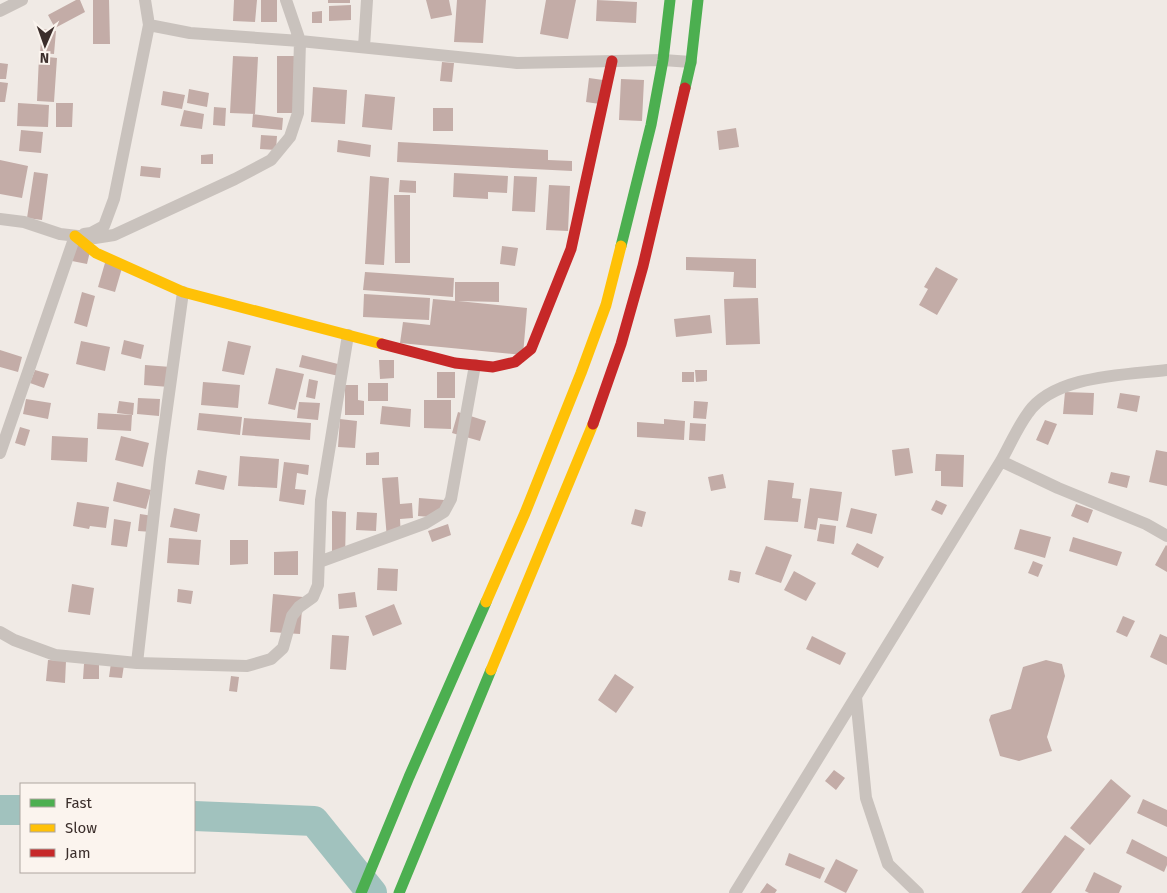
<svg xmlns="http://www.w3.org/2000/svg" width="1167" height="893" font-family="'Fira Sans',sans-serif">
<rect width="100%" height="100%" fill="#f0eae5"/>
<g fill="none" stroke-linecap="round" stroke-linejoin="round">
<path stroke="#a1c2be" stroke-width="30" d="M0 810H21
M194 816 314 821 372 893"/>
</g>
<path fill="#c3aca7" d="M76 0H80L85 12 55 28 48 15Z
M93 0H109L110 44H93Z
M234 0H257L255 22 233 21Z
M261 0H277V22H261Z
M328 0H350V3H328Z
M426 0H449L452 15 431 19Z
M457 0H486L483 43 454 42Z
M546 0H576L568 39 540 34Z
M597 0 637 2 636 23 596 21Z
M351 5V20L329 21V6Z
M322 11V23H312V12Z
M42 29 56 31 54 54 40 53Z
M39 56 57 58 54 102 37 101Z
M233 56 258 57 255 114 230 113Z
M277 56H302L301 113H277Z
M442 62 454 63 452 82 440 81Z
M0 63 8 64 6 79H0Z
M589 78 603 80 600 104 586 102Z
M621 79 644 80 642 121 619 120Z
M0 82 8 83 5 102H0Z
M313 87 347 90 345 124 311 122Z
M189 89 209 93 207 107 187 103Z
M163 91 185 95 182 109 161 105Z
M365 94 395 97 392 130 362 127Z
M18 103 49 105 48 127 17 126Z
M56 103H73L72 127H56Z
M214 107 226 108 225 126 213 125Z
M433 108H453V131H433Z
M184 110 204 114 202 129 180 126Z
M253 114 283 118 282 130 252 127Z
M736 128 739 147 719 150 717 131Z
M21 130 43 132 41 153 19 151Z
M261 135 277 136 276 150 260 149Z
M338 140 371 145 370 157 337 152Z
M398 142 548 150V160L572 161V171L397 162Z
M213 154V164H201V155Z
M0 160 28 166 22 198 0 194Z
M141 166 161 168 160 178 140 176Z
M34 172 48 174 42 220 27 218Z
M454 173 508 176 507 193 488 192V199L453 197Z
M370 176 389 178 384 265 365 264Z
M514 176 537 177 535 212 512 211Z
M400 180 416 181V193L399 192Z
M549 185 570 186 568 231 546 230Z
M394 195H410V263H395Z
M76 240 92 243 87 264 72 261Z
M502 246 518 248 515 266 500 264Z
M107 256 124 261 115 292 98 287Z
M686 257 756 259V288L733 287 734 272 686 270Z
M936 267 958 279 937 315 919 305 928 289 924 287Z
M365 272 454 278 453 297 363 290Z
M455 282H499V302L458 301 527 308 523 355 400 343 403 322 430 325 433 299 455 301Z
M82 292 95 296 87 327 74 323Z
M364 294 430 298 429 320 363 317Z
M758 298 760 344 726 345 724 299Z
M710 315 712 333 676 337 674 319Z
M124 340 144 345 141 359 121 354Z
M81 341 110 347 105 371 76 364Z
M228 341 251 346 244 375 222 371Z
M0 350 22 357 18 372 0 367Z
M302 355 346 366 343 377 299 367Z
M379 360H394V378L380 379Z
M145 365 171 367 169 387 144 385Z
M276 368 304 374 295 410 268 404Z
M35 370 49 374 44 388 30 383Z
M695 370H707V381L696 382Z
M437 372H455V398H437Z
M682 372H694V382H682Z
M309 379 318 381 315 399 306 397Z
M203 382 240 385 238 408 201 405Z
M368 383H388V401H368Z
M345 385H358V400L364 401V415H345Z
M1065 392 1094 393 1093 415 1063 414Z
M1120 393 1140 396 1137 412 1117 408Z
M138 398 160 399 159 416 137 414Z
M26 399 51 403 48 419 23 414Z
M424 400H451V429L424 428Z
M119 401 134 403 133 415 117 413Z
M694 401 708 402 706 419 693 418Z
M299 402 320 403 318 420 297 418Z
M382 406 411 409 410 427 380 424Z
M458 412 486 421 480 441 452 433Z
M98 413 132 415 131 431 97 429Z
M199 413 242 417 240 435 197 430Z
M244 418 311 423 310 440 242 435Z
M340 419 357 421 355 448 338 447Z
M664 419 685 421 684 440 637 437V422L664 424Z
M1045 420 1057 424 1048 445 1036 440Z
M690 423 706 424 705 441 689 440Z
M20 427 30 430 25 446 15 443Z
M52 436 88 438 87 462 51 460Z
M121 436 149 443 143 467 115 460Z
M909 448 913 473 895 476 892 450Z
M1156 450 1167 452V486L1149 482Z
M379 452V465H366V453Z
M936 454 964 455 963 487 941 486V471H935Z
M240 456 279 459 277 488 238 486Z
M284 462 309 465 308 475 297 473 295 489 306 490 304 505 279 501Z
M198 470 227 476 224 490 195 484Z
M1111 472 1130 476 1127 488 1108 483Z
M723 474 726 488 711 491 708 477Z
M398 477 400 504 412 503 413 518 400 519 401 538 387 539 382 478Z
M768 480 794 483 792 498 801 499 798 522 764 520Z
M117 482 151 490 146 509 113 501Z
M810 488 842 492 838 521 818 518 816 530 804 528Z
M419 498 444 500 443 518 418 516Z
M936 500 947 505 942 515 931 510Z
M77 502 109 507 106 528 90 526 89 529 73 526Z
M1076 504 1093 510 1088 523 1071 516Z
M174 508 200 514 197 532 170 527Z
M851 508 877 514 872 534 846 527Z
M635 509 646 512 642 527 631 524Z
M332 511 346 512 345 559 332 558Z
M357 512 377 513 376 531 356 530Z
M140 514 153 516 152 532 138 531Z
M114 519 131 522 127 547 111 545Z
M448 524 451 535 432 542 428 531Z
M820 524 836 526 834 544 817 541Z
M1020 529 1051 537 1045 558 1014 549Z
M1073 537 1122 552 1117 566 1069 551Z
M169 538 201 540 199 565 167 563Z
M230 540H248V564L230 565Z
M857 543 884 557 878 568 851 554Z
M1166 545 1167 546V572L1155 565Z
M766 546 792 555 781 583 755 574Z
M298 551V575H274V552Z
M1033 561 1043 565 1038 577 1028 573Z
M378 568 398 569 397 591 377 590Z
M730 570 741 572 739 583 728 580Z
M794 571 816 583 806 601 784 590Z
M72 584 94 588 90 615 68 612Z
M178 589 193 591 191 604 177 602Z
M355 592 357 607 339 609 338 594Z
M273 594 303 597 300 634 270 632Z
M394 604 402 624 373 636 365 616Z
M1123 616 1135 621 1127 637 1116 632Z
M1160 634 1167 637V665L1150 657Z
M332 635 349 636 346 670 330 669Z
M812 636 846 653 840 665 806 649Z
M48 660 66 661 65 683 46 681Z
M1046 660 1062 664 1065 676 1047 737 1052 751 1019 761 1000 756 989 720 991 715 1011 709 1023 667Z
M111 663 124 665 122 678 109 677Z
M84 664H99V679H83Z
M615 674 634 687 616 713 598 700Z
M231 676 239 677 237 692 229 691Z
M834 770 845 778 836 790 825 781Z
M1111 779 1131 796 1090 845 1070 828Z
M1143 799 1167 810V827L1137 813Z
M1065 835 1085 849 1051 893H1021Z
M1132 839 1167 857V865L1164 872 1126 853Z
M789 853 825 868 820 879 785 865Z
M836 859 858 870 846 893 824 882Z
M1094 872 1122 886 1119 893H1089L1085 891Z
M767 883 777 890 775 893H760Z"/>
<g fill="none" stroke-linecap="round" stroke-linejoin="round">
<path stroke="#c9c2bd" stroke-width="12" d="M145 0 149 25 190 33 300 41 517 63 663 60 691 62
M0 11 22 0
M364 47 367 0
M0 219 24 222 60 234 95 238 114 235 235 179 271 160 290 137 298 113 300 41 286 0
M84 234 91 233 104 226 114 199 149 25
M0 453 75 236
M1001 461 1058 488 1146 524 1167 536
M319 562 426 523 444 512 451 499 475 365
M0 632 14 640 55 655 137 663 247 666 271 659 283 648 292 616 299 607 313 597 318 585 321 500 348 335
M137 663 160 459 183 292
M856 697 866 798 888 864 918 893
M735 893 1001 461C1010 445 1017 428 1028 413 1054 375 1125 375 1167 370"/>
<path stroke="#4caf50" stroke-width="11" d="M685 88 691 62 698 0
M621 246 651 125 663 60 670 0
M361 893 409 777 486 602
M399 893 491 670"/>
<path stroke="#ffc107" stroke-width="11" d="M75 236 96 253 183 292 382 344
M486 602 525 513 581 373 606 305 621 246
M491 670 593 424"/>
<path stroke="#c62828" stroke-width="11" d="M382 344 455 363 493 367 515 362 531 349 571 249 612 61
M593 424 621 344 643 266 685 88"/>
</g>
<rect x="20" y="783" width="175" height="90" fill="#fbf4ee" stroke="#aea5a0"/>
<rect x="30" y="799" width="25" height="8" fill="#4caf50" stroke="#aea5a0"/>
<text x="65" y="808" font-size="15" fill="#3b2e2b">Fast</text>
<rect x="30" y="824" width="25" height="8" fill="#ffc107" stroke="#aea5a0"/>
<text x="65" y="833" font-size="15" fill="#3b2e2b">Slow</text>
<rect x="30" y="849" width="25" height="8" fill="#c62828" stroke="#aea5a0"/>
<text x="65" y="858" font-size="15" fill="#3b2e2b">Jam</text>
<g transform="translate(45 45) rotate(182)" stroke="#fbf4ee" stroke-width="4" paint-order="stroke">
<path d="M0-4L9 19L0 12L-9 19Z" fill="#3b2e2b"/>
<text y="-8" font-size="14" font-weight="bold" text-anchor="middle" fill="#3b2e2b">N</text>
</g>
</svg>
